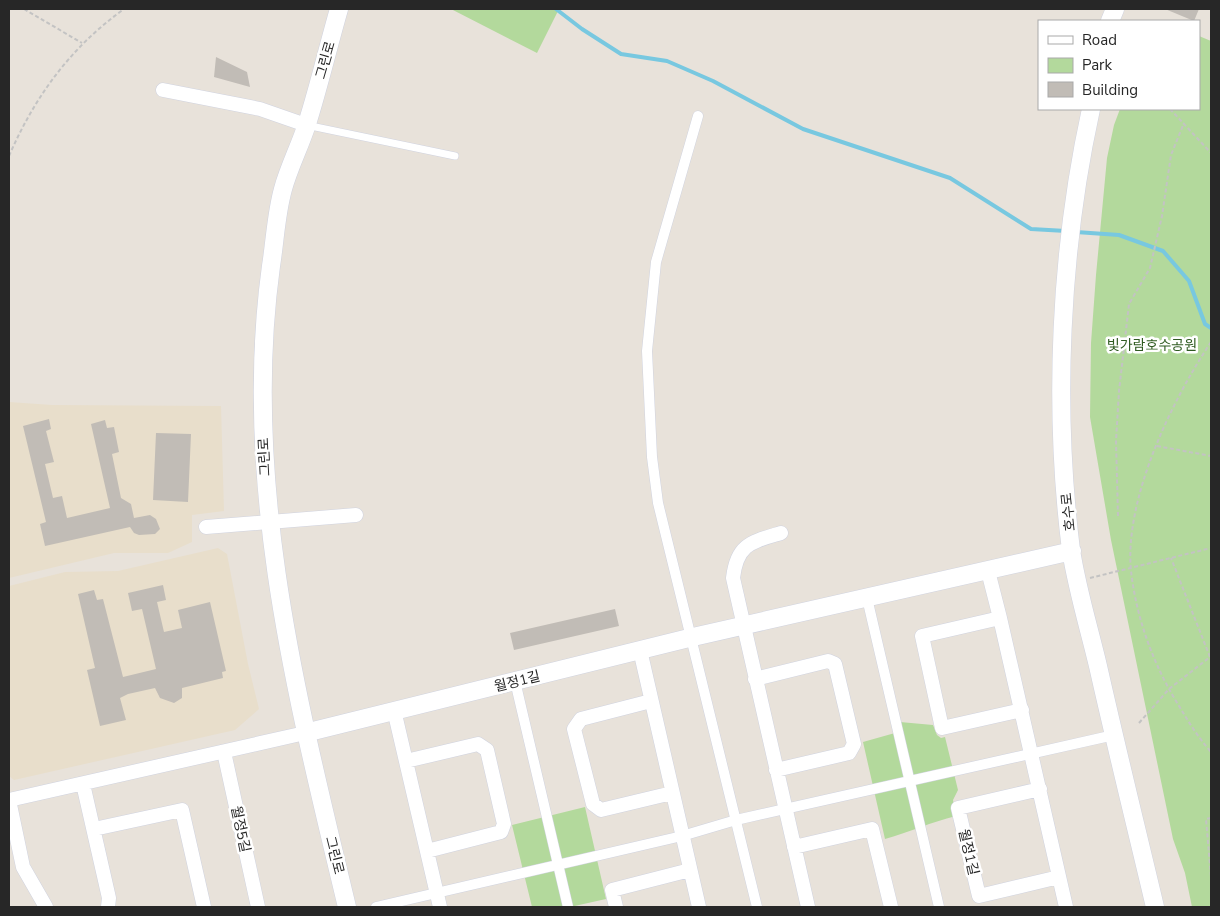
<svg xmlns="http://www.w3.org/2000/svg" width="1220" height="916" font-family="'Nunito Sans','Noto Sans KR',sans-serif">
<rect width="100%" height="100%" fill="#e8e2da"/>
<path fill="#e8decb" d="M9 402 52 405 221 406 224 511 192 515V542L168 553H114L9 578Z
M218 548 227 554 248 664 259 709 235 730 14 780 9 776V586L65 572 118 571Z"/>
<path fill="#b3d99c" d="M451 9H559L537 53Z
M1199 36 1211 41V907H1192L1185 873 1173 839 1111 540 1090 417 1091 343 1096 275 1107 158 1114 125 1120 109H1199Z
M900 722 933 725 937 735 941 738 945 737 958 790 953 800 956 816C931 822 910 832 885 839L863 742 902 731Z
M585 807 606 899 570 907H532L512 825Z"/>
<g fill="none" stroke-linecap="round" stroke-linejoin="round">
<path stroke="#78c8e0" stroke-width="4" d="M556 9 582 29 621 54 667 61 713 81 803 129 950 178 1031 229 1066 231
M1076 232 1119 235 1163 251 1189 281 1205 324 1211 328"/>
</g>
<path fill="#c1bcb6" d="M1165 9H1199L1194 21Z
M216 57 247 72 250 87 214 77Z
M49 419 51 429 46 431 54 462 45 464 53 498 62 496 67 518 110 508 91 424 105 420 107 428 114 427 119 452 112 454 121 498 131 504 134 518 150 515 156 519 160 529 155 534 139 535 134 533 130 527 45 546 40 524 46 522 23 426Z
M156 433 191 434 188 502 153 500Z
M163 585 166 600 157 602 164 632 182 628 178 610 210 602 226 671 222 672 223 678 182 688V698L174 703 160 698 155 688 128 694 120 698 126 720 100 726 87 670 95 668 78 594 94 590 97 600 103 599 123 677 156 669 142 609 132 611 128 593Z
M615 609 619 626 514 650 510 633Z"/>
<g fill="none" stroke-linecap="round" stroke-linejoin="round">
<defs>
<path id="service" d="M306 125 455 156"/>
<path id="pedestrian" d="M698 116 656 262 647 351 652 457 658 503 757 907
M867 598 939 907
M515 681 568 907
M376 907 682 836 736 820 1114 735"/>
<path id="minor" d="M163 90 260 109 306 125
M206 527 356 515
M781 533C751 542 737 544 733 578L808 907
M988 571 1000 618 1066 907
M1000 618 922 636 942 728 1022 710
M640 650 699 907
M755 679 828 661 835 664 854 744 849 753 776 770
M651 701 581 719 574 729 593 804 601 810 672 793
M394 710 440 907
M224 752 258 907
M406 761 478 744 487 750 504 824 501 832 427 851
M83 784 109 898 108 907
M1040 789 958 808 979 896 1059 877
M9 800 305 733
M9 800 23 867 46 907
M94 829 182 810 204 907
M794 847 872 829 891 907
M616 907 612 890 690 870"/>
<path id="tertiary" d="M339 9C328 47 319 86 307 124 300 146 289 167 283 189 276 214 275 241 271 266 241 483 297 698 347 907
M1110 21 1115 9
M1091 109C1060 250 1053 407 1071 550 1077 589 1089 628 1098 666 1116 746 1136 827 1155 907
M305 733 693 637 1072 551"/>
</defs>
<use href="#service" stroke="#d0d3df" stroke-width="8"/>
<use href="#pedestrian" stroke="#d0d3df" stroke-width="11"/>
<use href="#minor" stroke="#d0d3df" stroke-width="15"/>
<use href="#tertiary" stroke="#d0d3df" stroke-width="19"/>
<path stroke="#c3c3c3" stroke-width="2" stroke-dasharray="4 2.5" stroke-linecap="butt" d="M24 9 82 43
M1170 109 1211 153
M9 156C35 96 71 47 124 9
M1211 342C1172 400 1124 499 1131 571 1136 615 1151 658 1173 696 1185 716 1196 735 1211 752
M1157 446 1211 456
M1118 516 1116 441 1119 391 1129 304 1150 268 1162 216 1171 155 1184 123
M1090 578 1211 548
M1139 723 1169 689 1210 657 1171 558
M1211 818 1206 819 1211 877"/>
<use href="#service" stroke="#fff" stroke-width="7"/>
<use href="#pedestrian" stroke="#fff" stroke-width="10"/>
<use href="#minor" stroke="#fff" stroke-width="14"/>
<use href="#tertiary" stroke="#fff" stroke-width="18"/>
</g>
<g text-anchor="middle" stroke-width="5" stroke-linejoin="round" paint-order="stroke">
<g font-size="14" fill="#272727" stroke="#fff">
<text transform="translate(325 60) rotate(-74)" y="5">그린로</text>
<text transform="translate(264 457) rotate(-93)" y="5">그린로</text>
<text transform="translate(1068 512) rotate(-96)" y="5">호수로</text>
<text transform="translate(517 681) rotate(-14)" y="5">월정1길</text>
<text transform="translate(241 829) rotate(78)" y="5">월정5길</text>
<text transform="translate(969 852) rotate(77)" y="5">월정1길</text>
<text transform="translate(335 855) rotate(76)" y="5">그린로</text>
</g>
<g font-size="14" fill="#2f5b21" stroke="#fff">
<text x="1152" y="350">빛가람호수공원</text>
</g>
</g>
<rect width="1220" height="916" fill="none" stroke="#272727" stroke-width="20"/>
<rect x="1038" y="20" width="162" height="90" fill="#ffffff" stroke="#a9a9a9"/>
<rect x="1048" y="36" width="25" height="8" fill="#ffffff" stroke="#a9a9a9"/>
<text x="1082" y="45" font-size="15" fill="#272727">Road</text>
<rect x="1048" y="58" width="25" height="15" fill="#b3d99c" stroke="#a9a9a9"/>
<text x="1082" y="70" font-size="15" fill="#272727">Park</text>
<rect x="1048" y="82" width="25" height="15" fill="#c1bcb6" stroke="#a9a9a9"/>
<text x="1082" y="95" font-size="15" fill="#272727">Building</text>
</svg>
